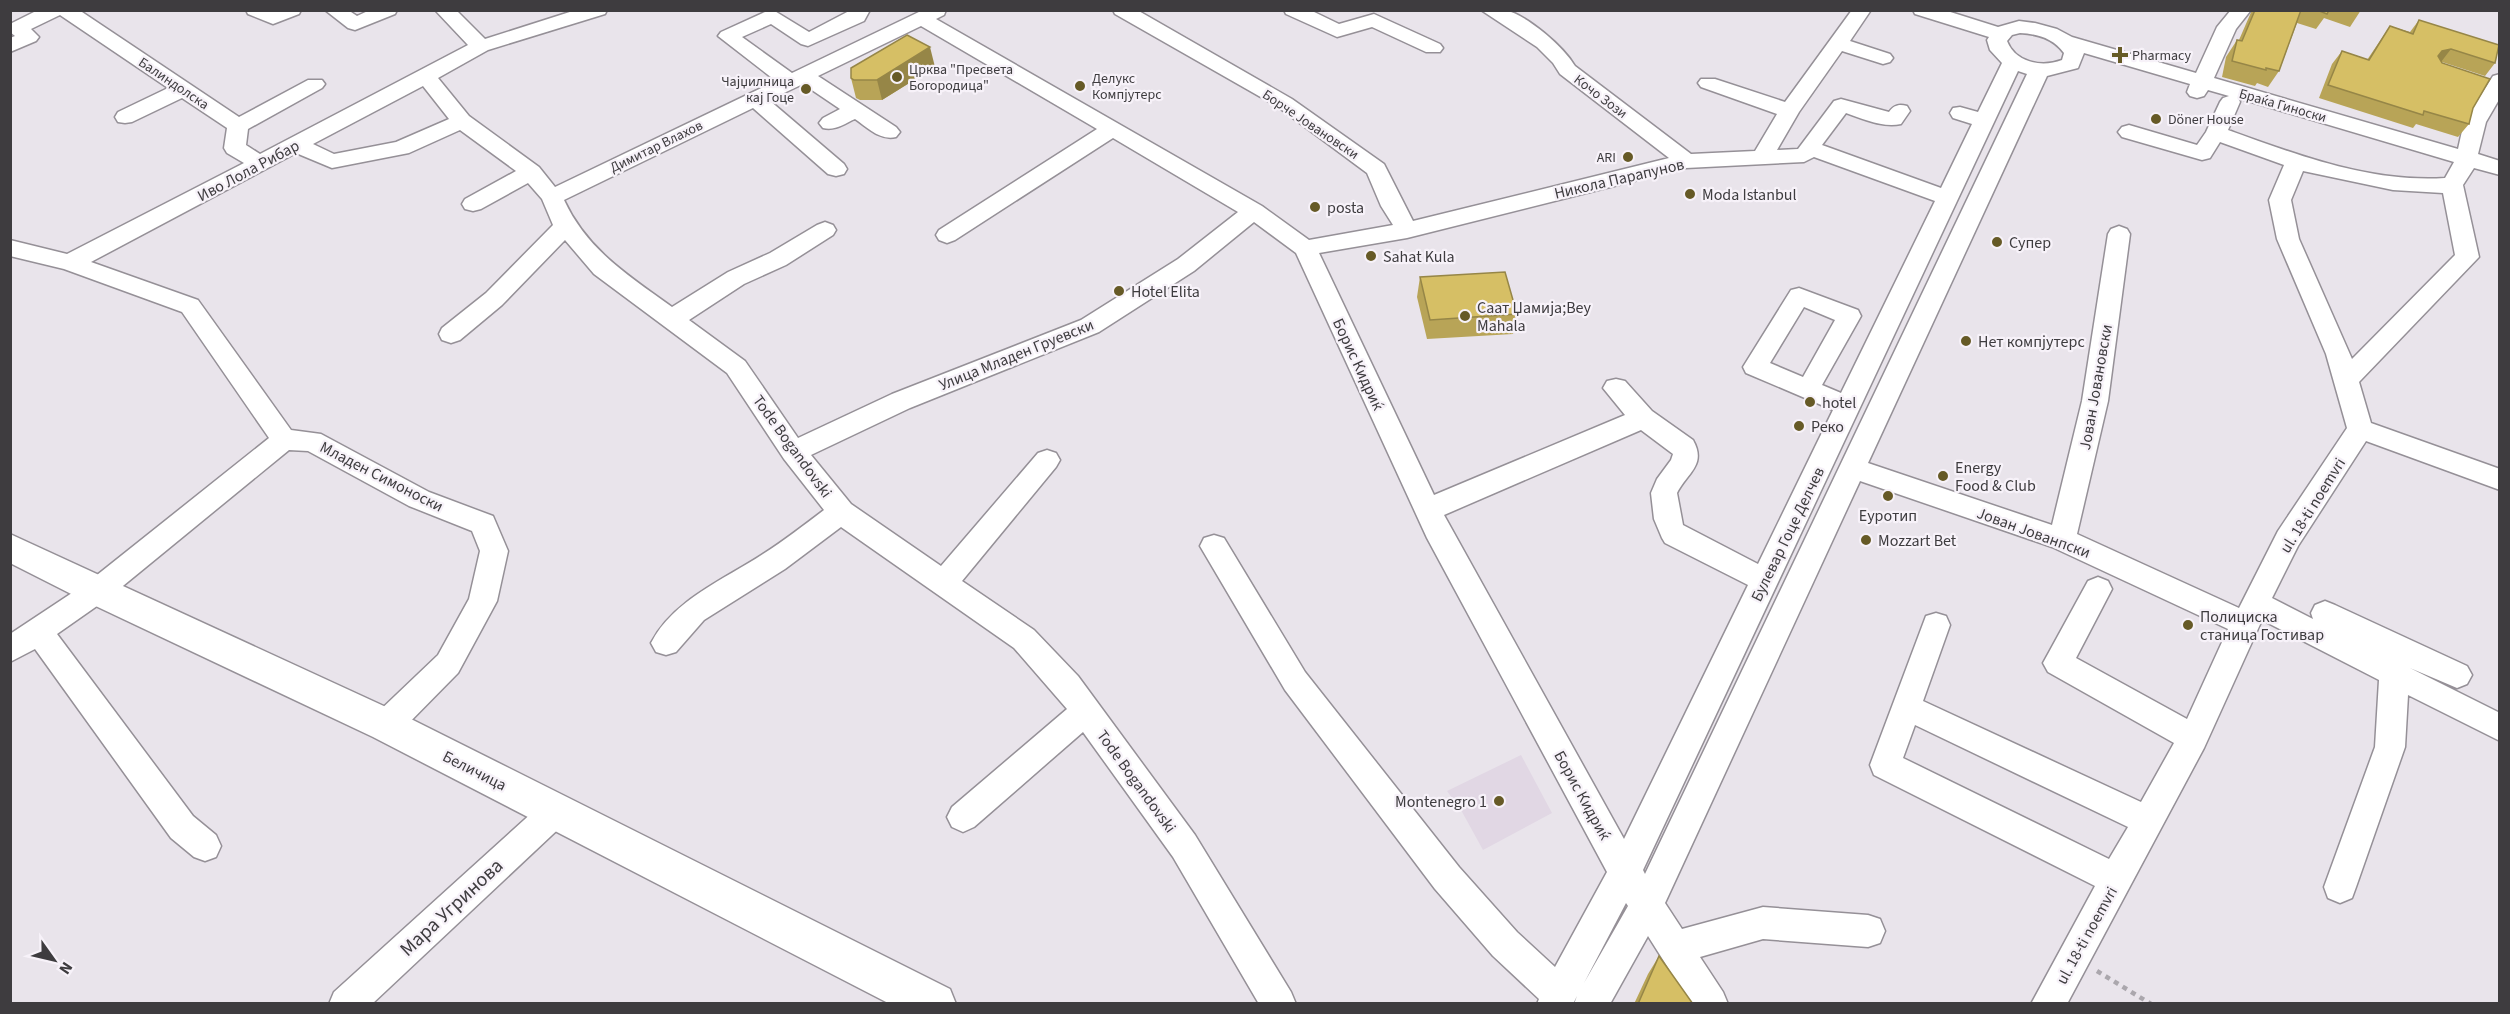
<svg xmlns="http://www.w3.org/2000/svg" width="2510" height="1014" font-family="'Source Sans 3',sans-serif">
<rect width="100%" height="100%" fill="#e9e4eb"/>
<path fill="#e1d7e4" d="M1521 755 1552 813 1483 850 1461 810 1447 791Z"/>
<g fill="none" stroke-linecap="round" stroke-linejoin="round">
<defs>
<path id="minor" d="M38 10H79L239 117 308 80H322L325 84 322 88 248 129 246 145 260 154 468 45 435 10H456L485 39 576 10H607L605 14 488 50 438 78 469 116 539 167 555 187 776 81 718 36 721 32 765 12 773 10 809 32 851 10H870L864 21 808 46 801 44 771 24 742 37 792 73 923 10H946L944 15 936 19 1262 206 1309 240 1393 225 1381 206 1367 173 1278 107 1115 14 1113 10H1137L1292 99 1384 164 1413 221 1669 158 1560 74 1553 63 1537 47 1481 10C1488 10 1497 9 1505 10 1527 15 1564 47 1575 66L1691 154 1755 151 1777 114 1701 87 1698 83 1701 79H1715L1785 102 1852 10H1871L1850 41 1890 54 1893 58 1890 62 1883 64 1842 51 1799 112 1777 150 1798 149 1834 101 1841 99 1889 112C1894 105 1899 104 1907 106L1910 111 1901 124C1883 128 1863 119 1846 113L1822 145 1941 188 1972 124 1953 118 1950 113 1953 108 1960 107 1978 112 2002 63 1990 50 1987 40 1989 37 1915 14 1913 10H1944L1998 27 2019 21 2035 23 2057 29 2072 37 2196 73 2217 27 2231 10H2251L2236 29 2214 78 2458 149 2464 122 2493 76 2500 74V98L2486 122 2478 154 2500 161V175L2474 168 2463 185 2479 257 2359 382 2371 423 2500 469V490L2366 441 2298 546 2272 598 2313 619 2311 613 2315 605 2325 601 2335 605 2467 666 2472 675 2467 684 2457 688 2410 668 2500 713V741L2408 695 2405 747 2356 887 2352 898 2340 903 2328 898 2324 887 2375 747 2379 680 2262 620 2204 748 2067 1004H2031L2095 886 1874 775 1870 765 1926 616 1936 613 1946 616 1950 625 1923 701 2141 802 2174 743 2048 672 2043 663 2048 654 2088 581 2098 577 2108 581 2112 589 2076 658 2187 719 2228 629 2052 547 1860 481 1665 903 1682 929 1763 907 1868 915 1880 919 1885 931 1880 943 1868 947 1763 939 1700 957 1723 992 1728 1004H1691L1648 936 1610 1004H1574L1577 996 1573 1004H1537L1539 999 1493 956 1435 889 1285 690 1200 546 1204 538 1214 535 1224 538 1305 672 1459 867 1517 932 1555 967 1607 872 1427 538 1296 253 1254 222 1194 271 1099 332 910 408 811 455 851 504 941 566 1038 453 1047 450 1056 453 1060 460 1056 467 962 581 1034 630 1078 676 1195 835 1291 992 1296 1004H1259L1173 857 1083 732 974 827 963 832 952 827 947 817 952 807 1067 709 1014 648 841 527 785 569 704 620 676 652 666 655 656 652 651 643C673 600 725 579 763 554 784 541 804 525 824 510L784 459 727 373 594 274 565 240 502 305 460 340 451 343 442 340 439 334 442 328 486 293 553 225 542 199 528 183 481 209 473 211 465 209 462 204 465 199 516 171 460 130 409 153 332 168 296 153 91 262 198 300 291 430 321 434 429 492 493 516 508 551 497 601 458 673 397 735 386 738 375 735 371 725 375 715 438 655 469 599 480 551 472 531 409 506 308 451 289 450 107 599 57 634 193 816 216 835 221 846 216 857 205 861 194 857 171 838 35 649 10 662V634L87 583 269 438 182 312 64 269 10 256V240L67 254 244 163 227 153 224 148 227 128 182 98 132 122 125 123 118 122 115 117 118 112 168 88 60 15 31 29 39 37 36 41 10 52V38L15 36 10 32V24ZM921 26 1097 129 939 230 936 235 939 240 947 243 955 240 1113 138 1238 212 1178 259 1081 320 892 394 798 438 745 361 689 320 744 284 786 265 833 235 836 230 833 225 825 222 817 225 770 253 728 272 672 307C629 276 587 250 564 200L753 108 828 174 836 176 844 174 847 169 844 164 769 100 803 84 840 109 823 118 819 123 823 128C835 131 844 124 855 119 867 127 880 141 896 137L900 132 896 127 818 76ZM2020 33C2037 34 2053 38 2064 53L2062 60C2041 68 2015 62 2007 41L2012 35ZM2084 53 2190 84 2187 92 2190 96 2197 98 2204 96 2208 90 2229 96 2223 98 2220 102 2206 132 2197 145 2129 125 2122 127 2118 132 2122 137 2202 160 2210 158 2220 142 2284 165 2269 200 2277 239 2326 354 2347 428 2278 531 2239 608 2077 534 2108 401 2130 234 2127 229 2119 226 2111 229 2108 234 2082 401 2052 525 1868 463 2047 76 2078 68ZM2018 71 2027 74 1645 874 1643 870ZM423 86 449 119 396 142 334 154 313 144ZM2238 98 2454 162 2445 178C2371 183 2297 155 2228 130L2240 102ZM1814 157 1935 201 1841 393 1822 385 1861 316 1858 310 1799 288 1791 290 1743 367 1746 373 1833 410 1758 564 1683 525 1677 493C1687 473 1707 465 1693 440L1652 411 1625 381 1616 379 1607 381 1603 388 1625 415 1434 495 1319 253 1407 238 1686 168 1804 162ZM2303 171 2393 190 2443 193 2455 255 2352 359 2299 239 2291 200ZM1804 307 1835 320 1803 377 1770 363ZM1641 430 1673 454 1671 460 1657 479 1651 493 1654 519 1662 538 1665 543 1748 585 1624 839 1444 515ZM1915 725 2128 827 2109 859 1903 758ZM1626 903 1628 906 1584 983Z
M246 10H301L299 14 273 24 248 14Z
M325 10H348L357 16 370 10H397L395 14 355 30 348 28Z
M1284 10H1310L1339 24 1374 14 1440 44 1443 48 1440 52H1426L1372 27 1337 37 1286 14Z
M556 796 567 801 572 811 567 821 372 1004H329L334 992 545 801Z"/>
<path id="major" d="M10 534 399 713 950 989 956 1004H890L373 737 85 601 10 563Z"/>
</defs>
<use href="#minor" stroke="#959097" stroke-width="3"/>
<use href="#major" stroke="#959097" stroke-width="3"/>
<path stroke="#aba7ad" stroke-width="4.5" stroke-dasharray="5 5" stroke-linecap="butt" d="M2097 971 2151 1004"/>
<use href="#minor" fill="#fff" fill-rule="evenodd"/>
<use href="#major" fill="#fff" fill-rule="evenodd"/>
</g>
<path fill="#b8a457" d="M2252 10H2361L2350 27 2324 18 2316 29 2297 23 2279 71 2268 87 2257 83 2255 86 2222 77 2226 57 2237 40H2239Z
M2419 20 2495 63 2485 76 2442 62 2473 108 2469 124 2458 137 2416 124 2413 128 2319 98 2332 64 2342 51 2367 60 2390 26 2410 32Z
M935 67 882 100H860L856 98 851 78Z
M1420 277 1517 314 1513 334 1427 339 1417 297Z
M1659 956 1693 1004H1634L1648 974Z"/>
<path fill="#968647" d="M930 47 935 67 882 100 877 80Z
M2451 49 2441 62 2432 64 2442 51Z"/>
<path fill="#d6bf65" stroke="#968647" stroke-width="1.5" d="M2255 10H2301L2279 71 2266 68V70L2232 61 2237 40 2242 41Z
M2317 10H2329L2327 14Z
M2419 20 2499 45 2495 63 2451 49 2442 51 2438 56 2442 63 2490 79 2473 108 2469 124 2424 111 2423 115 2328 85 2342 51 2369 60 2390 26 2413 34Z
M907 35 930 47 877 80H854L851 78V68Z
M1505 272 1517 314 1430 320 1420 277Z
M1659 956 1693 1004H1638Z"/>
<g fill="#665a26" stroke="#f7f2f9" stroke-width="2">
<path d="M2117 46h6v6h6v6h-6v6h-6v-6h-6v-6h6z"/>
<circle cx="897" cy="77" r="6"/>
<circle cx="1080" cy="86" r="6"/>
<circle cx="806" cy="89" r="6"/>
<circle cx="2156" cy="119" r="6"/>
<circle cx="1628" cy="157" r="6"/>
<circle cx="1690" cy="194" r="6"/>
<circle cx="1315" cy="207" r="6"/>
<circle cx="1997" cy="242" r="6"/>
<circle cx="1371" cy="256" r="6"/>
<circle cx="1119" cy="291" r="6"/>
<circle cx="1465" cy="316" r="6"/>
<circle cx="1966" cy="341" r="6"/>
<circle cx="1810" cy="402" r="6"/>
<circle cx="1799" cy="426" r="6"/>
<circle cx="1943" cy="476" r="6"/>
<circle cx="1888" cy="496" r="6"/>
<circle cx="1866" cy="540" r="6"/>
<circle cx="2188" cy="625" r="6"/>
<circle cx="1499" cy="801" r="6"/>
</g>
<g text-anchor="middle" stroke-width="4.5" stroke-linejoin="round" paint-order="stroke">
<g font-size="14" fill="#3e3c3f" stroke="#f7f2f9" text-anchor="start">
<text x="2132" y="60">Pharmacy</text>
<text x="909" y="74">Црква "Пресвета<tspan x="909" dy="16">Богородица"</tspan></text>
<text x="1092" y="83">Делукс<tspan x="1092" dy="16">Компјутерс</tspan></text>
<text x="794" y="86" text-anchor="end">Чајџилница<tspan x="794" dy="16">кај Гоце</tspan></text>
<text x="2168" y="124">Döner House</text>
<text x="1616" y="162" text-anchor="end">ARI</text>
</g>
<g font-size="14" fill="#3e3c3f" stroke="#f7f2f9">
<text transform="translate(174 83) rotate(34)" y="5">Балиндолска</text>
<text transform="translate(1601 96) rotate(37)" y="5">Кочо Зози</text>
<text transform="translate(2283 105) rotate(16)" y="5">Браќа Гиноски</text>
<text transform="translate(1311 124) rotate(34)" y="5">Борче Јовановски</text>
<text transform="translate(656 146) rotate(-26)" y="5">Димитар Влахов</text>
</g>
<g font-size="16" fill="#3e3c3f" stroke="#f7f2f9">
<text transform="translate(248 170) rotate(-28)" y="6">Иво Лола Рибар</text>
<text transform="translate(1619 178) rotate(-13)" y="6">Никола Парапунов</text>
<text transform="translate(1016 354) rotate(-22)" y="6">Улица Младен Груевски</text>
<text transform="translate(1359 364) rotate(65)" y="6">Борис Кидриќ</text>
<text transform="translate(2095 387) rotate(-80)" y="6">Јован Јовановски</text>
<text transform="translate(793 446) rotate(54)" y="6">Tode Bogandovski</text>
<text transform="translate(382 476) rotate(27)" y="6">Младен Симоноски</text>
<text transform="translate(2312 505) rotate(-58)" y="6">ul. 18-ti noemvri</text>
<text transform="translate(2034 532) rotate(20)" y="6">Јован Јованпски</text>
<text transform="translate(1787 534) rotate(-64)" y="6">Булевар Гоце Делчев</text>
<text transform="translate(475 770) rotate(27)" y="6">Беличица</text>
<text transform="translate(1137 781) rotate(54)" y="6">Tode Bogandovski</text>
<text transform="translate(1583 795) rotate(61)" y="6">Борис Кидриќ</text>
<text transform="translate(2086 935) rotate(-61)" y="6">ul. 18-ti noemvri</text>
</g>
<g font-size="16" fill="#3e3c3f" stroke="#f7f2f9" text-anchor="start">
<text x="1702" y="200">Moda Istanbul</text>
<text x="1327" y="213">posta</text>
<text x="2009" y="248">Супер</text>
<text x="1383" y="262">Sahat Kula</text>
<text x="1131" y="297">Hotel Elita</text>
<text x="1477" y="313">Саат Џамија;Bey<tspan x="1477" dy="18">Mahala</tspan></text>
<text x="1978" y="347">Нет компјутерс</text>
<text x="1822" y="408">hotel</text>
<text x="1811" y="432">Реко</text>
<text x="1955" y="473">Energy<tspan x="1955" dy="18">Food &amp; Club</tspan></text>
<text x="1888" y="521" text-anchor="middle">Еуротип</text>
<text x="1878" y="546">Mozzart Bet</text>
<text x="2200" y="622">Полициска<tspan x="2200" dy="18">станица Гостивар</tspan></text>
<text x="1487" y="807" text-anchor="end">Montenegro 1</text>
</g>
<g font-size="20" fill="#3e3c3f" stroke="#f7f2f9">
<text transform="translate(451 907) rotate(-43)" y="7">Мара Угринова</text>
</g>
</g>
<rect width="2510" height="1014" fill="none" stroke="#3e3c3f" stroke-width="24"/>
<g transform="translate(54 960) rotate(124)" stroke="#f7f2f9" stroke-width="4.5" paint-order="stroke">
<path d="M0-4.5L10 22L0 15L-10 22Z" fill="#3e3c3f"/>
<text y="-9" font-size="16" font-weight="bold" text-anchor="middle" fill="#3e3c3f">N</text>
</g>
</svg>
